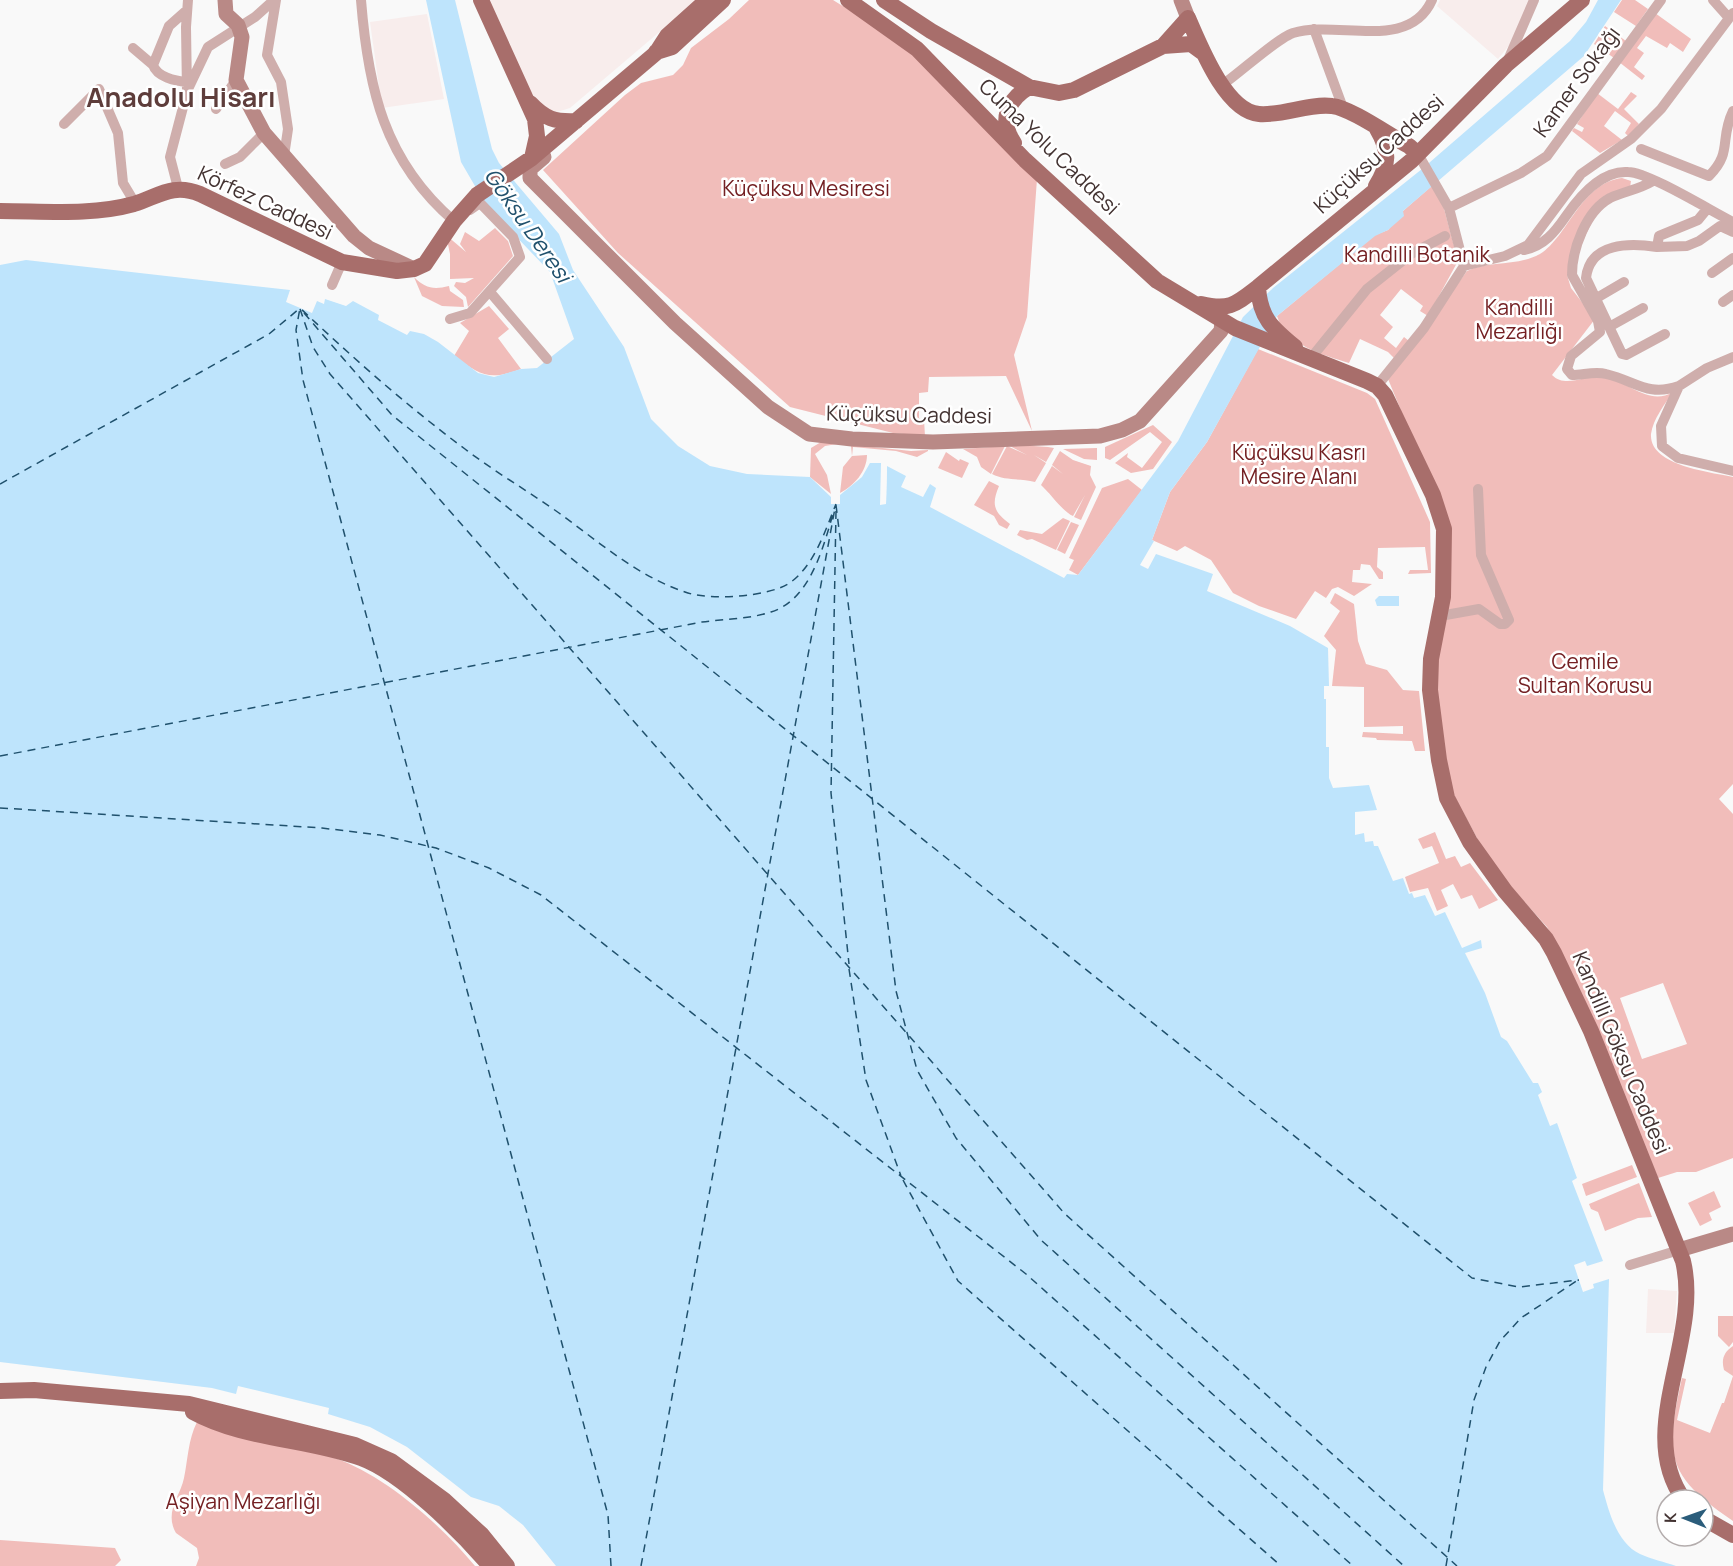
<svg xmlns="http://www.w3.org/2000/svg" width="1733" height="1566" font-family="Manrope,sans-serif">
	<style>
		.built { fill: #f8edec }
		.green { fill: #f1bdba; fill-rule: evenodd }
		.water { fill: #bee4fc }
		.pier { fill: #f9f9f9 }
		.lines { fill: none; stroke-linecap: round; stroke-linejoin: round }
		.ferry { stroke: #20516d; stroke-width: 1.5; stroke-dasharray: 8 6; stroke-linecap: butt }
		.street { stroke: #cfaeac; stroke-width: 10 }
		.secondary { stroke: #b98986; stroke-width: 15 }
		.primary { stroke: #a86e6b; stroke-width: 16 }
		.labels { text-anchor: middle; stroke-width: 5; stroke-linejoin: round; paint-order: stroke }
		.street-label { font-size: 21px; fill: #433332; stroke: #fff }
		.park-label { font-size: 21px; fill: #742023; stroke: #fff }
		.water-label { font-size: 22px; font-style: italic; fill: #20516d; stroke: #fff }
		.district-label { font-size: 27px; font-weight: bold; fill: #5e3d3b; stroke: #fff }
	</style>
	<rect width="100%" height="100%" fill="#f9f9f9"/>
	<path class="built" d="M486,0H697L570,108L557,112L545,109L530,91Z
		M1440,0H1530L1516,37L1498,59L1437,6Z
		M427,14L444,99L382,108L370,22Z
		M1648,1289L1677,1291L1674,1333H1646Z"/>
	<path class="green" d="M749,0H833L910,48L1037,179L1027,317L1014,355L1032,431L1006,376L929,377L928,392L919,393V418L924,420L925,436L893,433L790,407L618,253L543,170L625,95L641,83L673,75L683,65L691,48L729,19Z
		M1622,0H1635L1648,9L1636,26L1614,12Z
		M1655,13L1691,39L1683,52L1670,43L1667,48L1646,36L1637,48L1644,53L1634,67L1645,76L1642,80L1619,62Z
		M1605,26L1626,41L1614,58L1594,44Z
		M1631,92L1637,96L1624,109L1639,124L1629,137L1625,133L1631,123L1615,111L1604,126L1622,140L1600,153L1572,131L1574,128L1582,132L1584,128L1577,124L1597,93L1618,109Z
		M1622,178L1631,181L1630,188L1604,196L1567,275L1571,288L1595,319L1552,375C1567,390 1589,372 1607,377C1629,383 1650,406 1673,392C1665,404 1653,419 1651,434C1649,466 1711,472 1733,477V784L1719,799L1733,814V1158L1696,1172H1677L1658,1178L1559,948L1547,927L1492,866L1450,788L1438,718L1437,663L1450,571L1400,408L1388,379L1467,271C1490,260 1521,267 1543,252C1569,233 1582,183 1622,178ZM1663,983L1687,1044L1642,1059L1620,998Z
		M1434,184L1442,201L1458,261L1428,316L1420,311L1423,306L1401,289L1380,315L1393,327L1384,338L1396,348L1404,337L1409,341L1395,359L1388,352L1360,339L1349,363C1323,355 1286,345 1277,316L1375,235L1388,230L1403,211Z
		M495,228L508,241L513,256L468,307L466,297L454,286L456,282L465,283L474,278L450,279V254L446,235L466,252L460,244L465,232L479,241Z
		M414,277C425,288 433,290 449,286L450,291L463,300L464,307L442,306L422,296Z
		M489,306L509,329L498,338L521,369C489,381 480,375 454,356L469,331L460,323Z
		M1258,349L1367,393L1375,399L1430,522L1431,573L1408,574L1410,570H1428L1425,547L1378,548L1377,567L1383,572V579H1379L1370,565L1361,564L1360,570H1353L1352,582L1372,584L1354,596L1338,587L1332,589L1326,598L1315,591L1296,619L1259,606L1233,593L1211,560L1185,546L1177,551L1152,540L1170,492L1207,442Z
		M1153,425L1172,442L1153,469L1131,473L1115,463L1128,453L1127,457L1142,468L1162,442L1150,432L1110,460L1105,458V447Z
		M821,442L837,444L825,446L815,454L827,475L831,494L810,477L811,448Z
		M1006,444L1048,447L1054,448L1046,462L1034,455L1046,463L1035,482C1020,478 1005,481 992,474L1007,446L1027,455Z
		M854,445L911,451L928,450V451L917,457L896,451L853,447L852,456L867,455C867,471 854,486 840,493L843,467L852,456L851,446Z
		M1005,446L991,474L981,467L977,457L963,449Z
		M1097,448V460L1084,459L1063,449Z
		M1060,451L1073,460L1091,466L1090,475L1096,487L1081,520L1074,517L1085,495L1073,516C1063,512 1051,494 1041,485L1052,466L1063,474L1052,465Z
		M946,452L959,461L960,459L969,463L962,478L938,468Z
		M1128,479L1142,490L1078,575L1069,570L1074,560L1069,558L1102,488Z
		M989,481L999,486C991,505 994,512 1010,524L1007,529L999,525L994,516L974,505Z
		M1063,518L1070,521L1056,550L1032,539L1027,540L1017,535L1020,530L1042,534Z
		M1071,522L1079,525L1065,554L1057,550Z
		M1335,593L1354,604L1358,641L1366,664L1387,670L1403,690L1419,691L1425,751H1415L1412,741L1377,740L1376,738L1362,737L1363,732L1403,734V726L1364,727V687L1332,686L1336,650L1324,636L1340,611L1330,603Z
		M1435,832L1446,859L1455,856L1461,867L1470,863L1498,900L1479,909L1472,895L1461,899L1453,884L1441,890L1448,906L1437,911L1428,888L1410,892L1405,877L1439,863L1432,846L1423,849L1418,839Z
		M1632,1165L1637,1177L1586,1196L1582,1184Z
		M1639,1183L1652,1217L1638,1218L1605,1231L1598,1212L1591,1209L1589,1204Z
		M1714,1191L1721,1207L1709,1213L1712,1220L1700,1226L1688,1203Z
		M1718,1316H1733V1342L1729,1347L1718,1336Z
		M1733,1346V1521C1665,1475 1665,1455 1682,1378L1686,1379L1677,1420L1710,1433L1722,1403H1724L1733,1376L1724,1370C1721,1359 1724,1352 1733,1346Z
		M197,1422C242,1434 290,1442 335,1458C386,1476 441,1525 475,1566H196L199,1558L197,1548L176,1533C164,1512 180,1497 184,1478C188,1459 188,1440 197,1422Z
		M0,1540L115,1548L121,1560L115,1566H0Z"/>
	<path class="water" d="M426,0H455L492,149L499,163L559,234L573,270L624,347L651,419L678,446L710,466L747,474L810,477L831,497V504H840V495L862,477L870,463H881V504H886L887,466L906,476L901,487L923,497L930,484L936,488L930,507L1064,578L1067,574L1078,575L1178,441L1243,317L1273,288L1422,169L1570,41L1586,22L1598,0H1621L1584,56L1403,211L1404,216L1388,230L1375,236L1277,316L1207,442L1170,492L1152,540L1154,541L1140,565L1148,569L1156,554L1213,574L1207,591L1290,626L1328,648L1329,686H1324V699H1326V747H1329V778L1333,788L1369,785L1377,810L1355,812V835L1364,833L1365,842L1373,841L1374,846H1378L1393,881L1403,878L1409,894L1412,893L1414,898L1425,895L1435,916L1445,912L1462,948L1481,940L1482,948L1465,953L1485,993L1501,1037L1507,1041L1533,1083H1538L1542,1092L1538,1095L1550,1126L1557,1123L1577,1178L1572,1181L1603,1261L1587,1266L1585,1261L1574,1265L1583,1292L1594,1288L1593,1284L1609,1279L1603,1490C1609,1512 1617,1543 1640,1554C1651,1559 1665,1562 1676,1566H556L523,1525L499,1506L471,1497L407,1447L370,1427L328,1414L329,1408L238,1386L236,1394L212,1388L0,1362V265L26,260L290,290L286,302L312,313L317,301L324,304L325,299L346,306L353,301L379,315L378,320L407,335L410,331L424,334L438,342L478,373L494,377L521,369L537,368L574,339L550,272L486,205L461,162Z
		M1379,596H1399V606H1377L1375,600Z"/>
	<path class="pier" d="M881,463L887,466L886,504L880,505Z"/>
	<g class="lines">
		<path class="ferry" d="M300,309L313,347L330,374L1064,1213L1457,1566
			M304,313L392,415L1472,1278L1519,1287L1579,1280
			M0,484L269,334L299,309
			M836,505L896,991L917,1070L956,1138L1041,1240L1404,1566
			M836,511L831,793L849,964
			M0,756L702,622C724,619 750,619 771,612C810,600 823,548 833,514
			M0,808L322,828L380,835L436,848L489,868L541,895L1026,1274L1353,1566
			M849,969L866,1080L901,1176
			M903,1180L958,1281L1281,1566
			M611,1566L608,1515L303,380L296,330L300,308C352,357 407,406 465,449C495,472 528,491 559,513C599,542 637,576 685,592C708,601 771,597 791,582C815,564 825,531 836,504
			M641,1566L835,508
			M1446,1566L1474,1400L1486,1367L1500,1341L1521,1318L1578,1280"/>
		<path class="street" d="M276,0L267,55L281,82L288,129L284,156
			M361,0C368,88 384,161 454,221
			M1713,0L1729,18
			M1314,29L1343,108
			M133,48L153,65
			M1508,60L1534,0
			M187,82C175,81 157,77 153,65L169,26L187,10
			M1222,85C1240,73 1276,39 1293,33C1338,20 1409,52 1432,0
			M188,89L208,47L255,17L274,0
			M216,109L236,80
			M64,124L99,89L118,133L123,183L135,203
			M1641,149L1709,176C1733,152 1719,140 1733,111
			M1418,154L1449,208L1464,266
			M225,164L240,157L264,133
			M1653,181C1638,190 1625,191 1610,198C1586,211 1572,249 1572,275L1598,321L1600,332L1571,356L1567,369L1572,375C1583,375 1595,371 1606,374C1636,381 1647,397 1679,386L1661,426L1662,446L1678,458L1733,471
			M178,188L170,157L187,92L186,27L188,0
			M1449,208L1521,173L1547,156L1661,0
			M1707,209L1698,220L1659,236L1657,247L1687,246L1699,241L1720,226L1733,232
			M1657,247C1630,243 1590,242 1586,278L1622,354L1626,355L1665,334
			M1524,250C1544,246 1555,232 1566,216C1579,197 1602,170 1628,172C1648,172 1711,211 1733,222
			M1712,273L1733,258
			M332,285L342,262
			M490,292L547,359
			M1595,299L1624,282
			M1723,302L1733,295
			M450,319L470,313L520,257L513,237L480,203L470,210
			M1609,327L1643,308
			M1311,358L1367,289L1411,254L1445,236
			M1377,386L1424,328L1464,266L1505,256L1528,245L1581,174L1631,139L1661,109L1733,13
			M1679,386L1707,368L1733,357
			M1440,616L1479,609L1500,624H1505L1509,620L1481,555L1478,489
			M1630,1265L1679,1250"/>
		<path class="secondary" d="M225,0L226,14L238,25L242,37L236,80L264,133L354,236L369,248L414,269
			M1181,0L1188,18
			M544,157L530,169V178L675,323L768,407L809,434L852,439L933,442L1100,436L1122,430L1140,421L1221,331L1222,321
			M1679,1250L1733,1234"/>
		<path class="primary" d="M481,0L535,119L537,136L532,158
			M848,0L917,49L1025,160L1157,281L1235,328L1367,381L1377,386L1385,395L1433,495L1444,529L1443,597L1431,659L1430,690L1439,760L1447,798L1470,842L1505,891L1546,939L1554,953L1591,1031L1683,1261C1702,1340 1634,1431 1684,1500
			M884,0L931,31L1029,87L1059,93L1074,90L1163,46L1191,44L1202,52
			M1163,46L1188,18C1200,45 1225,111 1259,114C1283,116 1309,103 1332,106C1351,108 1390,136 1409,146L1418,154
			M656,52L672,47L723,0
			M530,103C545,119 555,122 576,121
			M1014,143C999,121 1007,100 1029,87
			M1376,186C1389,165 1390,151 1377,129
			M0,211C44,211 91,216 134,204C159,196 173,183 200,194L342,262L397,271L414,269L425,264L454,221L477,195L532,158L656,53L667,36L707,0
			M1258,287C1260,318 1272,328 1295,347
			M1201,304C1230,311 1236,304 1258,287L1411,161L1506,65L1582,0
			M0,1391L34,1390L189,1404L355,1445L391,1461L444,1500L482,1535L507,1566
			M193,1412C244,1440 306,1438 361,1458C402,1473 461,1532 490,1566
			M1703,1518L1733,1535"/>
	</g>
	<g class="labels">
		<g class="street-label">
			<text transform="translate(1577 82) rotate(-54)" y="7">Kamer Sokağı</text>
			<text transform="translate(1049 147) rotate(44)" y="7">Cuma Yolu Caddesi</text>
			<text transform="translate(1379 154) rotate(-42)" y="7">Küçüksu Caddesi</text>
			<text transform="translate(265 203) rotate(25)" y="7">Körfez Caddesi</text>
			<text transform="translate(909 415) rotate(1)" y="7">Küçüksu Caddesi</text>
			<text transform="translate(1621 1053) rotate(67)" y="7">Kandilli Göksu Caddesi</text>
		</g>
		<g class="park-label">
			<text x="806" y="196">Küçüksu Mesiresi</text>
			<text x="1417" y="262">Kandilli Botanik</text>
			<text x="1519" y="315">Kandilli<tspan x="1519" dy="24">Mezarlığı</tspan></text>
			<text x="1299" y="460">Küçüksu Kasrı<tspan x="1299" dy="24">Mesire Alanı</tspan></text>
			<text x="1585" y="669">Cemile<tspan x="1585" dy="24">Sultan Korusu</tspan></text>
			<text x="243" y="1509">Aşiyan Mezarlığı</text>
		</g>
		<g class="water-label">
			<text transform="translate(528 225) rotate(55)" y="8">Göksu Deresi</text>
		</g>
		<g class="district-label">
			<text x="181" y="107">Anadolu Hisarı</text>
		</g>
	</g>
	<g transform="translate(1685 1518) rotate(271)"><circle r="28" fill="#ffffff" stroke="#b4adad" stroke-width="1.5"/>
	<path d="M0-4.5L10 22L0 15L-10 22Z" fill="#2b5d7b"/>
	<text y="-9" font-size="16" font-weight="bold" text-anchor="middle" fill="#433332">K</text>
	</g>
</svg>
